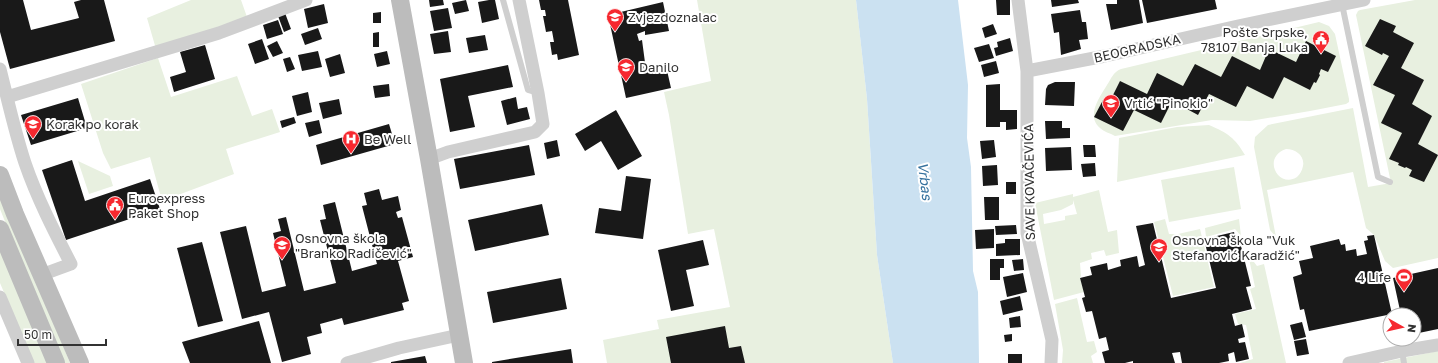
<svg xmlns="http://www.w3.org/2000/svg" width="1438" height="363" font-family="'Golos Text',sans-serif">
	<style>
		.green { fill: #e8f0e0; fill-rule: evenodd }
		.water { fill: #cbe1f1 }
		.building { fill: #191919 }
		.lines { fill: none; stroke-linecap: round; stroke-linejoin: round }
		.lane { stroke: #cfcfcf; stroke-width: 6 }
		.street { stroke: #cfcfcf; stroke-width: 13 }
		.secondary { stroke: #bcbcbc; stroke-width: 18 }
		.labels { text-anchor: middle; stroke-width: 4; stroke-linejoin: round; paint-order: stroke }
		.poi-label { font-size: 13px; fill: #323232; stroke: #fff; text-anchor: start }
		.street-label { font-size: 13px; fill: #323232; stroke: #fff }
		.water-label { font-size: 14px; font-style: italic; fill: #36729e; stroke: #fff }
	</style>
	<rect width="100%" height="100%" fill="#fff"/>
	<path class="green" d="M191,0H241L247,17L156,49L147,18Z
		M697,0H856L867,99L877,255L893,363H607L603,340L659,329L657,320L730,307L714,229L688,234L669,115L664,92L711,81Z
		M1415,0H1438V258L1393,268L1385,261L1374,235L1366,228L1353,172L1267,190L1276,237L1270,230L1254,147L1255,137L1268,125L1353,108L1368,187L1391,183L1356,15L1358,11L1360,10ZM1286,149C1296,149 1305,156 1303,166C1302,171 1300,174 1297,177C1279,189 1261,158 1286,149Z
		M1319,22L1329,26L1335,34L1349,99V102L1346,104L1310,111L1250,121L1212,120L1115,136C1110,133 1104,132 1100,128C1086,116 1099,98 1107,85C1111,79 1113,72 1121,69Z
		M158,58L171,97L237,76L252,116L272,109L280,132L226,149L234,174L162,201L150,157L111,169L103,153L81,84Z
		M1209,125C1228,133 1235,138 1245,155L1117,182L1119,138L1177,127Z
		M78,161L110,176L113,186L89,194Z
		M1234,167L1241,209L1169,222L1161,180Z
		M0,190L70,363H64L36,299L0,209Z
		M1099,190L1108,232L1117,230L1119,253L1106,256L1104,250L1091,253L1092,259L1080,263L1081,276L1080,278L1084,292L1054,300L1035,203L1073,194V197ZM1073,200L1077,214L1065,216V220L1044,224L1043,214L1061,210L1073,204Z
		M1165,219L1169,234H1178L1200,229L1214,287L1173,296L1154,222Z
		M1239,219L1241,236L1235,229L1206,237L1205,228Z
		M0,241L49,363H34L0,283Z
		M1248,254L1257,266L1264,264L1286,363H1240L1253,359L1246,325L1238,324L1235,314L1256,309L1250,289L1255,287Z
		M1077,298L1087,342L1094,341L1097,352L1091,356L1093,363H1062L1063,350L1055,304Z
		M1438,351V363H1384V362Z"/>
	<path class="water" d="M856,0H958L968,85L967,138L971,167L973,271L978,292L979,363H893L877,255L867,99Z"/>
	<path class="building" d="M0,0H23L31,30L79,18L74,2L81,0H104L115,41L10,69L0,32Z
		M429,0H443L444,5L430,7Z
		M466,0L469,11L455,14L452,3Z
		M489,0H495L499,19L482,23L478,2Z
		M539,0H568L579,55L558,60L557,54L552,55L550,42H554L552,31L546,32L543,16H546L545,10H541Z
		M996,0H1010V15H997Z
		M1051,0H1078L1079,3L1052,7Z
		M1117,0H1139L1143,23L1111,30L1106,4H1117Z
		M1142,0H1215L1217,9L1147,23Z
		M663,2L669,31L645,35V31L637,34L639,41L642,40L646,70L666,66L671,88L626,98L608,15Z
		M324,4L328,23L308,28L304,9Z
		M448,8L452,28L434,31L430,11Z
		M1080,10L1082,22H1086L1088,39L1079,40L1081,49L1061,55L1059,32L1054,33L1051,14Z
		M381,12V23H373V13Z
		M285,13L291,29L284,32L278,16Z
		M1380,19L1396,26L1393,32L1414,43L1401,68L1424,80L1412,104L1432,116L1418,144L1438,155L1424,182L1409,176L1412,170L1406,167L1405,168L1398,165L1399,163L1389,159L1402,133L1381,123L1395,95L1373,85L1389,56L1383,53L1382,55L1365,46Z
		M278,20L283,34L267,39L263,25Z
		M993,24L997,34L985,38L982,28Z
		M318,28L322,39L305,45L301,34Z
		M448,31L451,52L434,54L430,34Z
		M379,32V47H373V33Z
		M485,35L488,50L469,53L466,38Z
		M1010,38L1013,51L996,56L994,48L998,47L997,42Z
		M262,39L269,59L255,64L248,44Z
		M277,41L283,53L273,57L267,46Z
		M1306,41L1336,56L1328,72L1321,69L1319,74L1320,75L1316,83L1314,82L1310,90L1284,77L1273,99L1247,86L1236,107L1209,94L1198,115L1172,101L1161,123L1134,110L1123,131L1094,117L1103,100L1109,103L1120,81L1147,94L1157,73L1183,86L1195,64L1221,77L1232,56L1260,70L1269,49L1296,62Z
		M989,44L994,58L979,62L974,48Z
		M205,45L215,79L174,92L170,77L186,72L180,52Z
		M318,51L322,67L302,71L298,55Z
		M387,51L390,64L377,67L374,54Z
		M340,54L345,73L330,77L325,59Z
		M290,57L295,69L287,72L283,59Z
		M996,61L999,73L984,77L981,65Z
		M508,65L513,87L468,96L475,127L450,132L440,79Z
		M1055,82H1075L1074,106L1045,105L1046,89L1048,85Z
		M389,84L390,96L375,98L373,86Z
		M1000,84V110H1017V129L1006,130V122H1000V127H986V85Z
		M308,92L312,112L297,116L292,96Z
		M516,97L518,109L527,107L530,119L507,125L501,101Z
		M78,98L87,128L31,145L21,115Z
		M339,99L342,114L323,119L319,103Z
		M616,110L642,156L618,170L601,141L585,151L575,134Z
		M294,117L296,123L282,128L280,121Z
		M319,120L322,133L309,137L305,123Z
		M1045,121H1062V128H1070V138L1046,139Z
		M389,124L395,144L321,165L316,145Z
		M557,140L560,156L547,159L544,143Z
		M994,140L996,157L982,159L980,141Z
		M529,145L535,175L460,189L454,159Z
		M1083,145H1095L1096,157H1084Z
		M1071,147L1072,170L1046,171L1045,148Z
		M72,160L85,201L150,179L160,209L66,240L42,170Z
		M1095,163L1096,176L1083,177L1081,164Z
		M997,165L998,185L983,186L982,166Z
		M626,176L651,179L643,239L595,233L599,208L621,211Z
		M1006,182H1016V194H1006Z
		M379,189L382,200L398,196L401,210L396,212L398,218L402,217L413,257L398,261L409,301L402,303L404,310L344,325L342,318L320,324L322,333L307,337L311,354L282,362L269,312L242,319L220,232L246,226L262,292L286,286L273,233L281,231L278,219L286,217L304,291L336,283L320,220L326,219L323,205L335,202L352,271L377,264L362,206L367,205L364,193Z
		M984,197H999V220H985Z
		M542,204L549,235L475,251L468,220Z
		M1153,223L1171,298L1216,288L1204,239L1234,232L1236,239L1239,238L1251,286L1246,287L1252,309L1232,314L1235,326L1242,324L1245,337L1238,339L1239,343L1245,342L1249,359L1236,362L1234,352L1228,354L1229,361L1219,363H1182L1180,352L1172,353L1175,363H1133V361L1125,363H1105L1102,352L1109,350L1106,337L1099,339L1092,311L1086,312L1082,298L1085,297L1080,278L1092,275L1090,267L1107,263L1108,270L1121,266L1120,260L1137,256L1139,267L1145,265L1136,226Z
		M1016,225L1017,234L996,235L995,226Z
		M994,229V248L976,249L975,230Z
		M1374,235L1392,314L1309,331L1304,309L1300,310L1293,277L1302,274L1299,261L1313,258L1310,246L1339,239L1341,245L1345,244L1346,251L1356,249L1357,256L1367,254L1364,241L1368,240L1367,236Z
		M1005,239H1020V255L996,256V244L1005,243Z
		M703,240L709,265L686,270L694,306L671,311L658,250Z
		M202,242L223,321L198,327L177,248Z
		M990,259H1004V268H1000V280H990Z
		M1023,259L1024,270L1014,271L1012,260Z
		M1438,268V329L1414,334V315H1401L1393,278Z
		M1023,273L1027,292L1007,297L1003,277Z
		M561,278L567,309L493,323L487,292Z
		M1020,296L1023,310L1003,315L1000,301Z
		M1020,316L1021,327L1010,328L1009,318Z
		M259,321L271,363H190L182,342Z
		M1302,322L1306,337L1294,340L1290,325Z
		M725,326L729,348L741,346L745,363H671L666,337Z
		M1012,334V341L1005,342L1004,335Z
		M1306,339L1309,354L1297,356L1294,341Z
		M571,349L573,363H492V362Z
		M1008,354H1022V363H1008Z
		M425,356L427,363H391V362Z"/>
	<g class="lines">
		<path class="lane" d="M503,0L528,90L538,93
			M1342,4L1378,177L1390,182
			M1402,351L1404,363"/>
		<path class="street" d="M1018,0L1027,71V233L1052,340L1051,363
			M0,69C8,101 15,133 25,163C37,198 54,231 71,264L41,275
			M1027,71L1105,56L1238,26L1364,0
			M7,97L219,33L306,0
			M429,159L448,152L535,132L543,124L538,93L519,0
			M0,297L28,363
			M347,363L399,348L459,335
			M1349,363L1402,351L1438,345"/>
		<path class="secondary" d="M400,0L429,159L464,363
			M0,175L15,214L80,363
			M0,229L56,363"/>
	</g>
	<defs>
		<g id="school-pin" transform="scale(0.9)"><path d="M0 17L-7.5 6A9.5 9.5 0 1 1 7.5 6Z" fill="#f6282f" stroke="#fff"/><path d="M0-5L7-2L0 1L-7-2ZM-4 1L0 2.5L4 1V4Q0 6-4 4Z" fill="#fff"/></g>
		<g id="civic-pin" transform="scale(0.9)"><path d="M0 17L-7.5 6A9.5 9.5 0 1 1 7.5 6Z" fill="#f6282f" stroke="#fff"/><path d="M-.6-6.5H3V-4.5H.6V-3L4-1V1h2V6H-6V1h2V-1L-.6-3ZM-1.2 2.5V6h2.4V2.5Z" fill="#fff"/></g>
		<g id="hospital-pin" transform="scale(0.9)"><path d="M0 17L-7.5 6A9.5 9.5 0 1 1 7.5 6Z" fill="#f6282f" stroke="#fff"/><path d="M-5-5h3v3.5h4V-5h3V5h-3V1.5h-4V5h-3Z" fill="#fff"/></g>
		<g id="stadium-pin" transform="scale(0.9)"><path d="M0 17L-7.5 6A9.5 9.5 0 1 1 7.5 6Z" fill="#f6282f" stroke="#fff"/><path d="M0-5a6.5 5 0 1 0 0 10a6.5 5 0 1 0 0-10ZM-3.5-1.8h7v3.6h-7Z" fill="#fff"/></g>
	</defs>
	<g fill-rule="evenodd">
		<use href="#school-pin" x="615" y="17"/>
		<use href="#civic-pin" x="1321" y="39"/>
		<use href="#school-pin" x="626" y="67"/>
		<use href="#school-pin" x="1111" y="103"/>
		<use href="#school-pin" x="33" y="124"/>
		<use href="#hospital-pin" x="351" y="139"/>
		<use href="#civic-pin" x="115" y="205"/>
		<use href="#school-pin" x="282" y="245"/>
		<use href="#school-pin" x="1159" y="247"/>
		<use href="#stadium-pin" x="1404" y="277"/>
	</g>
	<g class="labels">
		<g class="poi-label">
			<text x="628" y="22">Zvjezdoznalac</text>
			<text x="1308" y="37" text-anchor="end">Pošte Srpske,<tspan x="1308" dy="15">78107 Banja Luka</tspan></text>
			<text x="639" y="72">Danilo</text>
			<text x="1124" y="108">Vrtić "Pinokio"</text>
			<text x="46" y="129">Korak po korak</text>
			<text x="364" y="144">Be Well</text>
			<text x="128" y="203">Euroexpress<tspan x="128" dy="15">Paket Shop</tspan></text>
			<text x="295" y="243">Osnovna škola<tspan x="295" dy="15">"Branko Radičević"</tspan></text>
			<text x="1172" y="245">Osnovna škola "Vuk<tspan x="1172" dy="15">Stefanović Karadžić"</tspan></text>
			<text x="1391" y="282" text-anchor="end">4 Life</text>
		</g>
		<g class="street-label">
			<text transform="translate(1137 48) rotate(-13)" y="5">BEOGRADSKA</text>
			<text transform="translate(1029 182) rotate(-91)" y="5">SAVE KOVAČEVIĆA</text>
		</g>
		<g class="water-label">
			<text transform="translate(925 181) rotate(83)" y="5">Vrbas</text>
		</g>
	</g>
	<g transform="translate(1402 327) rotate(98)"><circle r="19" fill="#ffffff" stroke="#adadad"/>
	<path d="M0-3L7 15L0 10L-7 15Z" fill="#f6282f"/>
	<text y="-6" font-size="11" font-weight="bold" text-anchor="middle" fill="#323232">N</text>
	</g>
	<path d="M18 339v6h88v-6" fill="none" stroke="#323232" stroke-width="2"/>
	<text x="24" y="339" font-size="12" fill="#323232" stroke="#ffffff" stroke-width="3" paint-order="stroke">50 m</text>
</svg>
